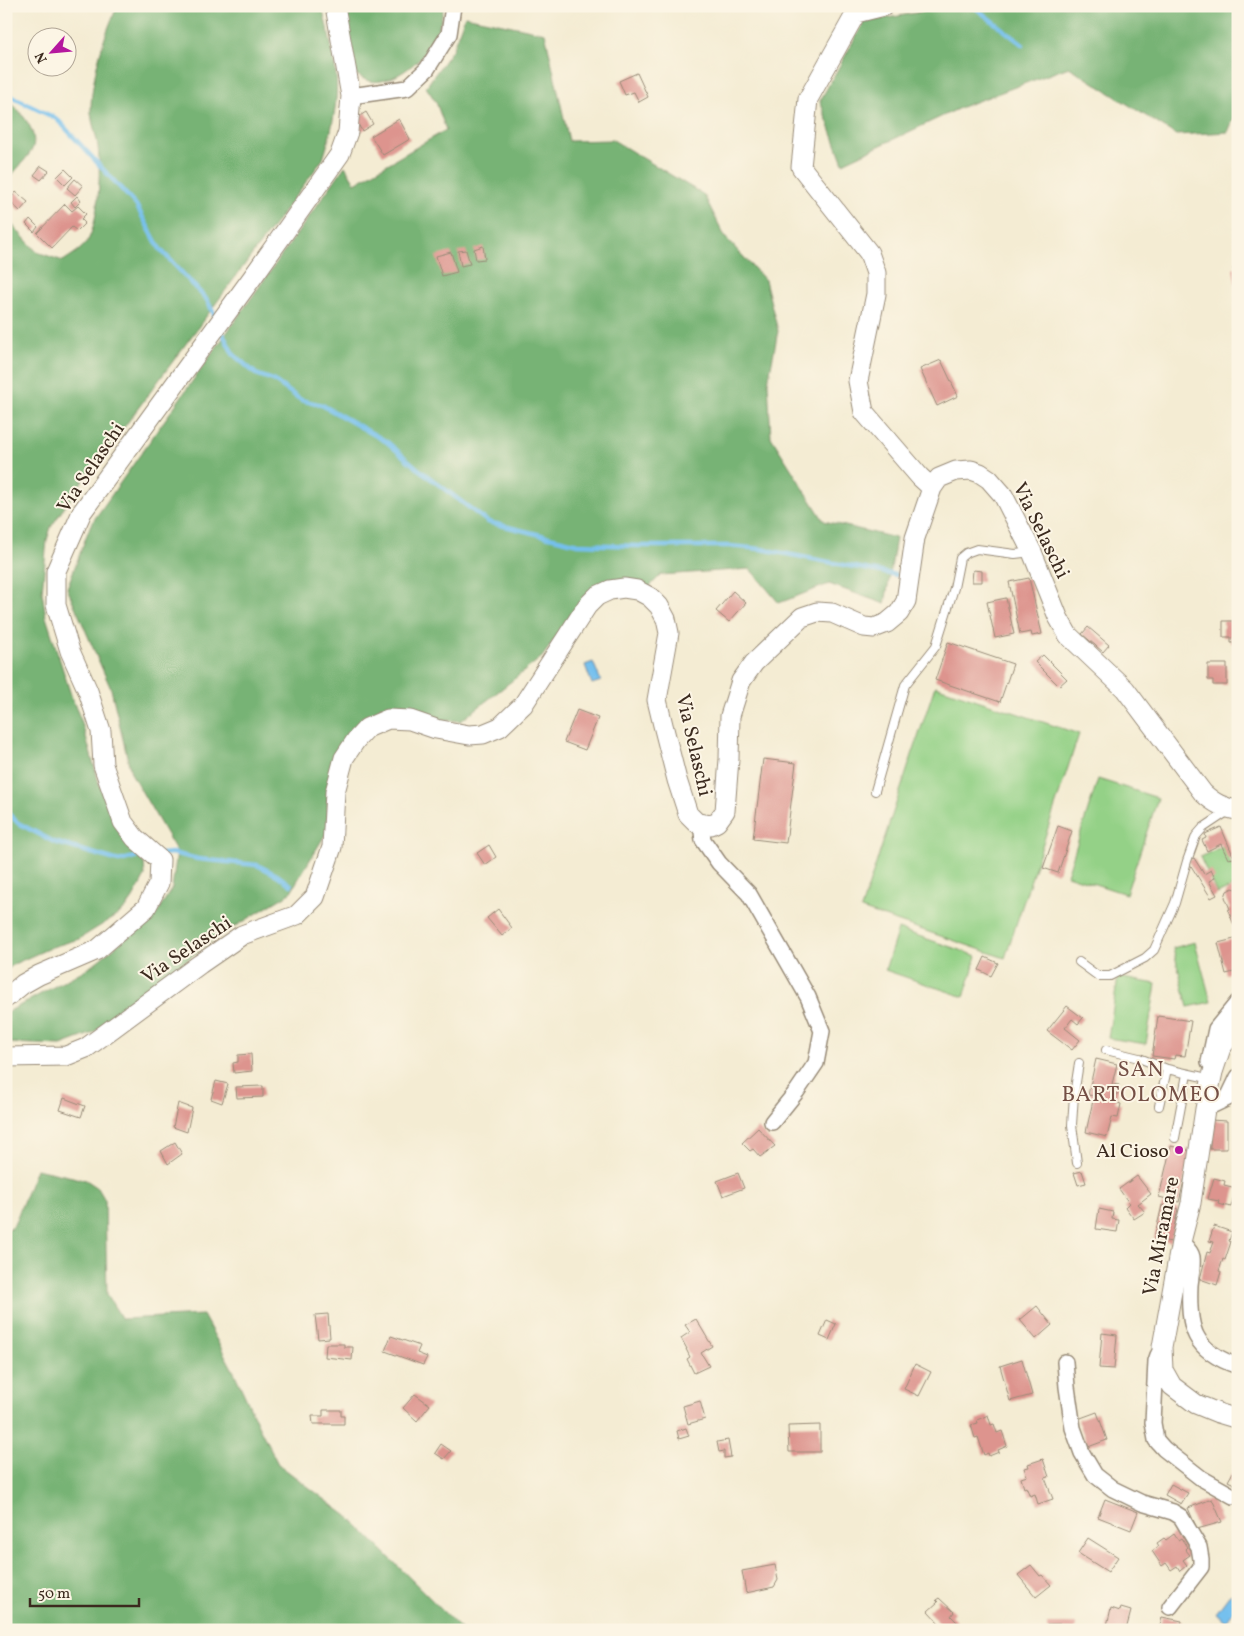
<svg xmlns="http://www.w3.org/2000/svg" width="1244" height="1636" font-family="Vollkorn,serif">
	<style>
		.green { fill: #94d187; stroke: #687e52 }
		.forest { fill: #77b374; stroke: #596e49 }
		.water { fill: #74c0ee; stroke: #587586 }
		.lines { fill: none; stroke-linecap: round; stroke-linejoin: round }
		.stream { stroke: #74c0ee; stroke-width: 4.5 }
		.building { fill: #dd948e }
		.service-casing { stroke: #988b78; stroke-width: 10 }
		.minor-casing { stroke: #988b78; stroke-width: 18 }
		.tertiary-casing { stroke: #988b78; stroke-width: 21 }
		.service { stroke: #fff; stroke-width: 8 }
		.minor { stroke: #fff; stroke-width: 15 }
		.tertiary { stroke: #fff; stroke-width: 19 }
		.poi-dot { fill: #b5179e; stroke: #fcf5e5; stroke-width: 2 }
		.labels { text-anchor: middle; stroke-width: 4; stroke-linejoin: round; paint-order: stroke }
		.street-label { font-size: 20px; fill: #3b2a1e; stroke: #fcf5e5 }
		.poi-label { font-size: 20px; fill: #3b2a1e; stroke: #fcf5e5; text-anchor: end }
		.quarter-label { font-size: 22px; letter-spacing: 1px; fill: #744f45; stroke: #fcf5e5 }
	</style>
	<rect width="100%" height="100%" fill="#fcf5e5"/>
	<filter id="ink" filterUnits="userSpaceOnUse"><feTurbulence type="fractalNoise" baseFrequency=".02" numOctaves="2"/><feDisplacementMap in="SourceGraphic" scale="10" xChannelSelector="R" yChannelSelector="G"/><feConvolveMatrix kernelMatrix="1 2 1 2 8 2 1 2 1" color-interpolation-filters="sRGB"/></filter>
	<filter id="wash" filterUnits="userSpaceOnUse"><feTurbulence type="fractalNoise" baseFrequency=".0096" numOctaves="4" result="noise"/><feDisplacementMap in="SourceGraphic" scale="20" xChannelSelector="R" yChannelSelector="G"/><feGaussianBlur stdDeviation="1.12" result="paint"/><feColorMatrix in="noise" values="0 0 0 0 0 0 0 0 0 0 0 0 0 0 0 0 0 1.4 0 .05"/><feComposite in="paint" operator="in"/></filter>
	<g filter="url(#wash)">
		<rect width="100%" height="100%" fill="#f4ecd3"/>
		<path class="green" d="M935,686L1079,734L1005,958L861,909Z
			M1098,779L1158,798L1126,894L1067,875Z
			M1223,846L1238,879V884L1217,894L1200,857Z
			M898,929L977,956L964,997L885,970Z
			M1195,942L1211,1002L1188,1007L1173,948Z
			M1118,977L1156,984L1146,1044L1108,1038Z"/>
		<path class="forest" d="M118,6H322C327,29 334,52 336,75C339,100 331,135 323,159L96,465L87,474L51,527L47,540L42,592L46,617L72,698L82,723L100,787L119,829L135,853L144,863L145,876L133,898L126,908L116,916L79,939L52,947L14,964L6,971V218L37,252L63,261C72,255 81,250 87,242C99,223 101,170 98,147C97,136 92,125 91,113C90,84 104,32 118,6Z
			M344,6H444C441,19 439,32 432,43C422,61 391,86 369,81C364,80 360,76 355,74Z
			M956,6H1238V108L1228,132L1176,135L1069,67L964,106L843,163L820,101L864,22Z
			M465,16L545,33L569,141L613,140L704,195L725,237L765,280L778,331L768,382L771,437L824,521L896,538L885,604L829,584L779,603L750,569L661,575L648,588L624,585L562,629L542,657L461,721L437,720L391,709L358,726L335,755L327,788L328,830L290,893L210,942L93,1033L61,1045L8,1043L6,1036V1013L90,967L157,913L172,888L177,852L131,773L111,689L67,588L91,524L345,166L355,183L446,130L436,102L426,87L452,50Z
			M6,98C18,109 38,129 33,147C32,153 11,176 6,181Z
			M36,1169L86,1180L98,1188L105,1200L107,1295L122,1319L203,1315L234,1372L259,1427L278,1464L351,1519L462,1630H6V1231L14,1225Z"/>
		<path class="water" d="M593,662L601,681L592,684L585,665Z
			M1231,1593L1238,1598V1605L1226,1621L1216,1613Z"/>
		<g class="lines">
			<path class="stream" d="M973,6L1023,45
				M6,91L14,98L57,119L136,205L160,249L207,300L216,318
				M221,330L233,354L256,374L273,380L301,400L322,405L387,442L417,468L488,522L578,544L638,546H729L761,549L896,575
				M6,811L18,823L54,842L119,861L146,854
				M162,854L172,853L198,859L257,865L277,875L291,885"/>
		</g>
		<g id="blocks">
			<path class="building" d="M637,73L648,97L639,102L634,92L625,95L619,81Z
				M366,112L373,124L362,131L355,119Z
				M399,119L410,139L383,155L371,136Z
				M41,166L49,171L41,180L34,175Z
				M65,169L73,177L65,185L57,177Z
				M75,179L83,186L75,195L67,188Z
				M16,192L28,202L20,211L9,201Z
				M77,196L81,201L75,207L71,202Z
				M65,204L72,211L78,206L86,214L81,219L85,223L77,231L72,227L52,248L37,233Z
				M30,219L38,227L34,232L26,224Z
				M483,246L485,259L476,260L474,249Z
				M466,250L470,264L461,266L458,251Z
				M451,252L457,272L442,276L436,256Z
				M1233,268H1238V292H1237Z
				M941,360L958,396L937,406L920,369Z
				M973,570L982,571V582H972Z
				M1029,578L1042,634L1032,636L1031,632L1020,634L1009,582Z
				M733,591L746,603L729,622L716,611Z
				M1006,598L1014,634L995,638L987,602Z
				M1223,621H1238V643H1231V637H1223Z
				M1088,627L1109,645L1103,652L1082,634Z
				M948,642L1013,664L1000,702L935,680Z
				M1043,655L1067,679L1059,686L1035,662Z
				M1208,664H1227V685H1213V680H1208Z
				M577,710L598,718L585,750L564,742Z
				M763,759L796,763L786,843L753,839Z
				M1058,826L1072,831L1058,873L1043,868Z
				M1221,827L1234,858L1228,859L1221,844L1207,851L1202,840L1206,838L1205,834Z
				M489,845L496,857L485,865L477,853Z
				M1194,858L1204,874L1211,870L1215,878L1209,881L1217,895L1211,898L1188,861Z
				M1233,888L1238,890V935L1228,910L1230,909L1225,897L1227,891Z
				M498,909L512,928L502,936L487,918Z
				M1238,938V971L1226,974L1218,943Z
				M985,957L998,963L991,976L979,970Z
				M1067,1006L1083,1018L1078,1024L1072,1019L1065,1028L1080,1040L1072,1050L1047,1031Z
				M1158,1016L1191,1021L1185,1056L1175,1055L1174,1059L1152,1056Z
				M251,1054L252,1071L234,1073L233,1063L238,1062V1055Z
				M1096,1059L1117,1064L1112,1084L1119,1085L1115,1102L1121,1104L1118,1118L1112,1117L1107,1137L1086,1132L1094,1096L1088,1095Z
				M216,1081L228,1084L222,1103L211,1099Z
				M263,1086V1097L237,1098L236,1087Z
				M64,1098L85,1106L81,1117L60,1110Z
				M178,1103L192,1108L187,1132L173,1127Z
				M1210,1120L1227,1121V1149H1210Z
				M758,1128L775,1146L760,1157L753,1149L750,1151L742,1143Z
				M175,1142L182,1154L168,1164L161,1151Z
				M1171,1146L1191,1151L1179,1202L1159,1197Z
				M1082,1171L1086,1183L1078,1185L1074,1173Z
				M738,1173L744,1188L723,1196L717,1181Z
				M1137,1176L1151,1194L1138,1204L1145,1212L1134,1219L1125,1207L1129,1203L1119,1189Z
				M1214,1178L1225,1181L1224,1185L1236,1188L1231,1207L1218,1204L1219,1201L1208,1199Z
				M1162,1205L1178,1209L1171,1242L1154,1239Z
				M1099,1209L1113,1212L1112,1219L1119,1220L1117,1232L1096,1229Z
				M1214,1226L1232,1232L1229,1241L1231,1242L1225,1260L1223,1259L1219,1271L1221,1272L1217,1285L1200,1279L1207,1252L1210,1253L1214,1242L1209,1241Z
				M1037,1306L1052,1325L1036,1339L1020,1320Z
				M328,1314L330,1338L318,1339L315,1315Z
				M696,1319L712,1346L701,1353L709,1366L694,1373L687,1359L690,1357L686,1349H687L681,1338L690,1332L685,1325Z
				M827,1320L836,1324L829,1340L820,1336Z
				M1102,1333L1117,1335L1114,1369L1099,1368Z
				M391,1336L420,1346L417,1353L427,1357L423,1365L385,1351Z
				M326,1344H344V1347H353L352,1360L325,1357Z
				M1022,1359L1032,1395L1010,1401L1000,1366Z
				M915,1364L931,1372L919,1396L904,1389Z
				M415,1394L430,1405L417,1421L403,1408Z
				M700,1401L705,1419L688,1424L683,1406Z
				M323,1410H341V1416H344V1424H313L312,1416H323Z
				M1097,1412L1107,1440L1088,1447L1078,1419Z
				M988,1415L991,1425L994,1424L997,1433L1002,1431L1007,1446L998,1450L999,1452L989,1456L988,1453L984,1455L978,1437L975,1438L971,1425L978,1423L977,1420Z
				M820,1425V1452H789L788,1426Z
				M686,1428L689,1436L679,1439L677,1431Z
				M728,1440L731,1457L724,1458V1451L719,1452L717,1442Z
				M441,1444L451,1451L444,1459L435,1453Z
				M1043,1459L1049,1477L1045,1478L1053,1499L1038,1504L1035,1494L1030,1496L1026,1487L1024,1488L1021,1478L1027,1476L1024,1468L1029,1467L1028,1464Z
				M1236,1467L1238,1468V1486L1228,1481Z
				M1171,1484L1188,1493L1181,1504L1165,1495Z
				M1105,1499L1138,1512L1131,1530L1098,1517Z
				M1212,1499L1222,1522L1197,1529L1188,1508Z
				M1174,1534L1178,1540L1181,1538L1187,1547L1185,1549L1190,1555L1183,1560L1187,1565L1180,1571L1177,1566L1171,1570L1166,1563L1162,1566L1152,1551L1159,1546L1157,1543L1164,1538L1166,1540Z
				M1088,1538L1118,1557L1108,1572L1078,1553Z
				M775,1565L778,1580L774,1587L746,1593L742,1571Z
				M1031,1565L1040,1576L1042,1575L1051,1585L1036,1597L1018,1575Z
				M939,1598L954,1612L951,1616L965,1630H932L939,1623L928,1611L938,1602L936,1600Z
				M1111,1608L1120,1611L1121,1608L1131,1611L1126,1630H1106Z
				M1162,1617L1182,1621L1180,1630H1159Z
				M1047,1624H1076V1630H1047Z"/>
		</g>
	</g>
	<g filter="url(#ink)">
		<use href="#blocks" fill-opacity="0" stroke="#988b78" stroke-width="1"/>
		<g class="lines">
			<g class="service-casing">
				<path id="service" d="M875,791L905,685L936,646L954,588L960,558L966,553L977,549L1015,554L1032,552
					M1079,962L1098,976H1110L1145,958L1154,950L1175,903L1187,861L1196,836L1203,828L1230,810
					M1106,1050L1139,1058L1167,1069L1212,1079
					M1159,1106L1167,1069
					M1175,1138L1187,1074
					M1077,1163L1072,1125L1074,1095L1079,1063"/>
			</g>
			<g class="minor-casing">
				<path id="minor" d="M351,96L407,88L427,69L449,34L453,6
					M701,824L703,840L719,863L749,894L808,997L822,1031L816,1063L797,1091L772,1122
					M1209,1062L1216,1029L1238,1002
					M1205,1109L1228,1098L1238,1077
					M1181,1242C1185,1246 1191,1251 1192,1257C1193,1266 1191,1276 1190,1285C1188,1328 1193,1351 1238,1366
					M1158,1355L1156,1361L1153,1423L1156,1440L1164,1449L1201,1478L1233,1496
					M1065,1362L1067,1387L1073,1428L1082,1453L1095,1475L1113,1489L1142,1503L1173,1512L1181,1517L1199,1547L1201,1559V1567L1170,1607"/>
			</g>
			<g class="tertiary-casing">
				<path id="tertiary" d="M884,6L856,13L808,99L801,167L869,253L876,273V294L858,381L864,412L920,477L932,488
					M6,998L23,984L39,975L97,950L146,908L159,883L160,860L135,838L123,822L103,765L101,731L88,691L70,651L56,605V571L82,512L252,278L340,154L348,132L351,96L335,6
					M1238,1026L1221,1048L1213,1072L1205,1109L1191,1203L1181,1242L1162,1347L1163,1370L1172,1386L1196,1404L1218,1413L1238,1419
					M6,1057L66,1056L86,1048L200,964L242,935L297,915L315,897L332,847L335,792L344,758L356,740L367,728L388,719L410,720L436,729L469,735L483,734L500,727L523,705L587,606L597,596L610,590L624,588L637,590L650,597L659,606L666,619L669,633L657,700L663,725L677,780L688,814L697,823L711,825L717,822L725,811L729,759L730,716L741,681L754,663L802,617L817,612L832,613L864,627L874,628L887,623L899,613L906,601L915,538L932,488L939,478L956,471L971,470L980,473L989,479L1003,495L1032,552L1058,617L1068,635L1125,689L1203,793C1214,803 1223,808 1238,810"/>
			</g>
			<use href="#service" class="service"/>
			<use href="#minor" class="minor"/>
			<use href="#tertiary" class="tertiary"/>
		</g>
	</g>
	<circle class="poi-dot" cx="1179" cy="1150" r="5"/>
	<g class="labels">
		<g class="street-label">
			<text transform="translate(90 467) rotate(-56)" y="7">Via Selaschi</text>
			<text transform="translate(1042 530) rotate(64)" y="7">Via Selaschi</text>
			<text transform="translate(695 745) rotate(77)" y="7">Via Selaschi</text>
			<text transform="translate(186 949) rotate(-34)" y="7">Via Selaschi</text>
			<text transform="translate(1160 1236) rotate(-79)" y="7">Via Miramare</text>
		</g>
		<g class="poi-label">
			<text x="1169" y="1157">Al Cioso</text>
		</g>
		<g class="quarter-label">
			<text x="1141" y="1076">SAN<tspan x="1141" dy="25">BARTOLOMEO</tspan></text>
		</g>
	</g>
	<rect width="1244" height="1636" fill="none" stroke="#fcf5e5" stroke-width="25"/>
	<g transform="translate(52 52) rotate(243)"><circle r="24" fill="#fcf5e5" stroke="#afa495"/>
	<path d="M0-4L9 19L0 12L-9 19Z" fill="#b5179e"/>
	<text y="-8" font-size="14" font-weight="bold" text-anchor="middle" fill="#3b2a1e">N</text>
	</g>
	<path d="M30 1598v8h109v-8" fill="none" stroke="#3b2a1e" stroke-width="2.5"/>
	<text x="38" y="1598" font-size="15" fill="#3b2a1e" stroke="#fcf5e5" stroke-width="4" paint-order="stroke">50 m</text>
</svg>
